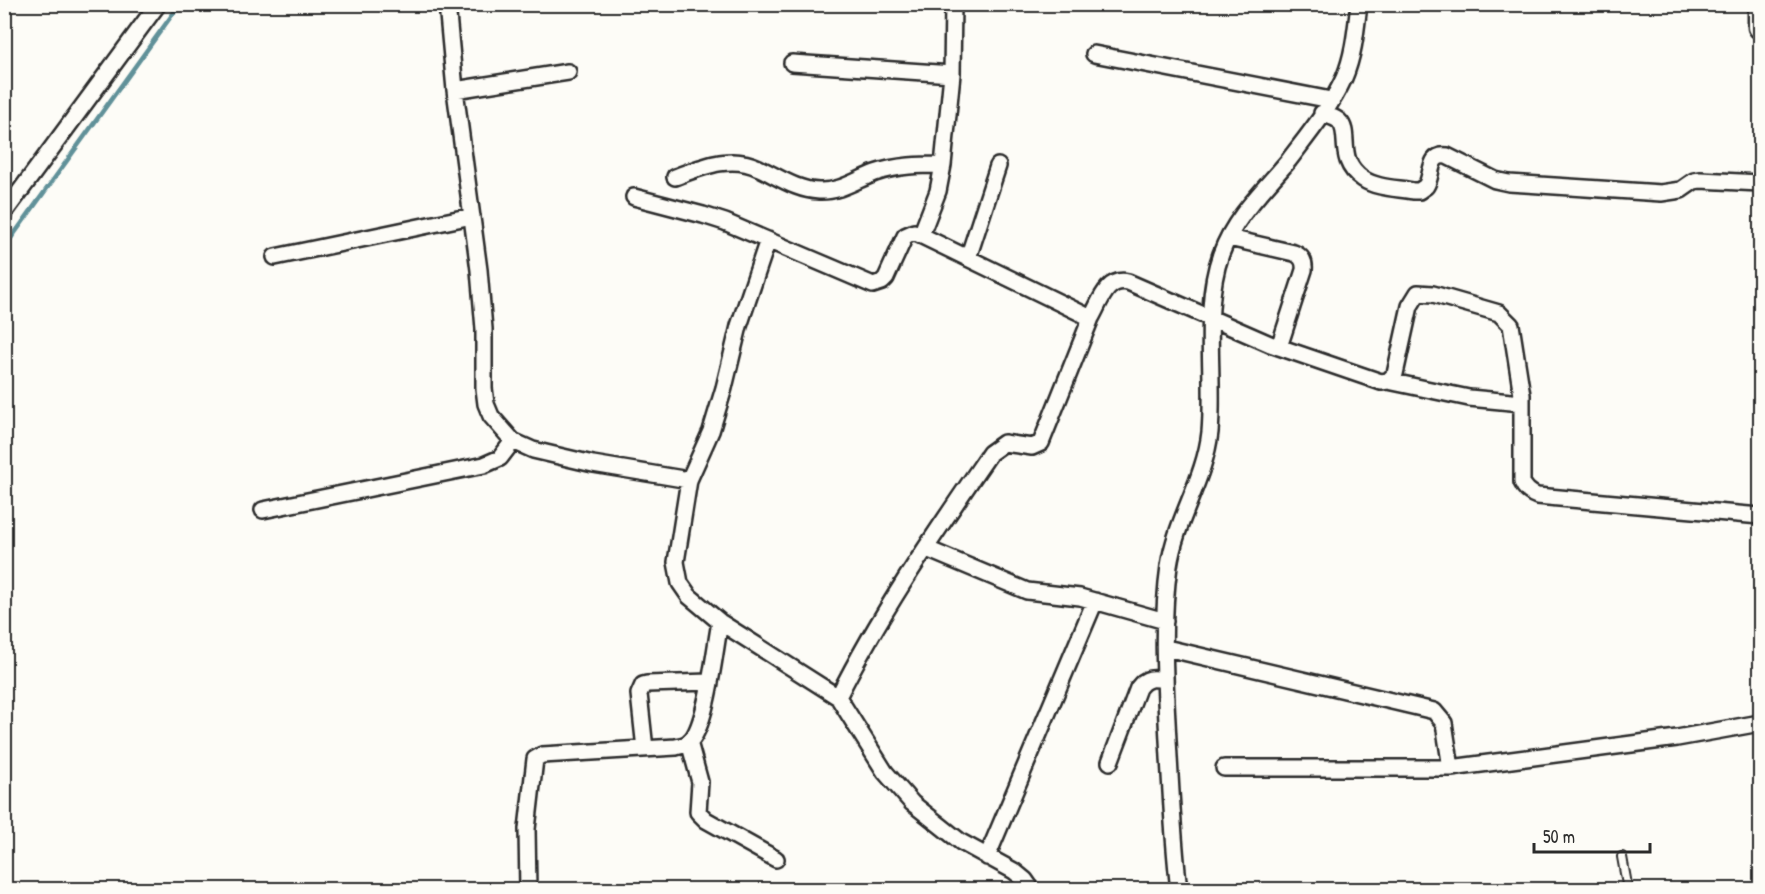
<svg xmlns="http://www.w3.org/2000/svg" width="1765" height="894" font-family="'Patrick Hand',sans-serif">
	<style>
		.lines { fill: none; stroke-linecap: round; stroke-linejoin: round }
		.stream { stroke: #619199; stroke-width: 4.5 }
		.service-casing { stroke: #2b2b2b; stroke-width: 12 }
		.minor-casing { stroke: #2b2b2b; stroke-width: 20 }
		.secondary-casing { stroke: #2b2b2b; stroke-width: 27 }
		.service { stroke: #fdfcf7; stroke-width: 8 }
		.minor { stroke: #fdfcf7; stroke-width: 15 }
		.secondary { stroke: #fdfcf7; stroke-width: 22 }
	</style>
	<rect width="100%" height="100%" fill="#fdfcf7"/>
	<filter id="ink" filterUnits="userSpaceOnUse"><feTurbulence type="fractalNoise" baseFrequency=".0167" numOctaves="2"/><feDisplacementMap in="SourceGraphic" scale="12" xChannelSelector="R" yChannelSelector="G"/><feConvolveMatrix kernelMatrix="1 2 1 2 8 2 1 2 1" color-interpolation-filters="sRGB"/></filter>
	<g filter="url(#ink)">
		<g class="lines">
			<path class="stream" d="M4,248L180,4"/>
			<g class="service-casing">
				<path id="service" d="M1622,857L1628,890"/>
			</g>
			<g class="minor-casing">
				<path id="minor" d="M447,4L455,90L479,270L484,329V388L486,404L491,416L513,441L533,450L593,464L689,480L676,562L680,583L689,596L720,622L838,697L885,772L912,803L961,842L1014,871L1025,880L1032,890
					M1094,54L1331,100
					M792,63L952,74
					M455,90L568,72
					M1322,113C1327,116 1335,117 1339,121C1352,133 1335,160 1363,179C1376,188 1397,188 1413,191H1419L1426,186C1433,175 1428,153 1447,156L1495,180L1509,183L1661,193L1681,190L1694,181L1700,180L1760,183
					M675,177C702,167 731,154 759,168C779,177 796,190 819,191C840,192 856,180 875,173C898,165 920,165 943,165
					M634,197L703,215L725,222L873,285L882,282L886,278L905,236L914,232L1091,318C1100,303 1106,277 1128,282L1270,344L1381,382L1388,381L1395,374L1410,306L1418,293L1433,294L1499,313L1511,325L1522,395V482C1525,489 1529,493 1537,496L1760,516
					M4,213L158,4
					M921,235L938,191L943,165L952,74L953,4
					M1229,238L1294,253C1302,256 1305,262 1304,270L1279,347
					M275,257L472,216
					M968,258L998,166
					M1388,381L1469,398L1522,403
					M689,480L711,431L724,388L739,326L768,240
					M263,510L484,465L500,458L513,441
					M927,549L1027,591L1080,597L1165,621
					M1166,648L1434,711L1444,723L1451,768
					M838,697C881,611 936,532 990,453L1004,443L1032,447L1041,443L1091,318
					M689,742L700,782L698,812L706,820L776,859
					M645,749L639,694L643,685L647,684L709,682
					M1110,762L1138,688C1146,677 1153,678 1165,680
					M1224,768H1451L1677,738L1760,723
					M987,857L1095,601
					M528,890L527,829L535,759L542,755L676,747C680,746 686,745 689,742C707,728 715,647 720,622
					M1179,890C1173,840 1171,790 1168,740C1165,684 1161,622 1169,566C1176,519 1205,479 1210,432C1215,377 1202,306 1221,254C1235,216 1264,190 1289,160C1308,135 1331,107 1344,78C1354,55 1356,29 1359,4"/>
			</g>
			<g class="secondary-casing">
				<path id="secondary" d="M1760,4V27"/>
			</g>
			<use href="#service" class="service"/>
			<use href="#minor" class="minor"/>
			<use href="#secondary" class="secondary"/>
		</g>
	</g>
	<rect width="1765" height="894" fill="none" stroke="#fdfcf7" stroke-width="24"/>
	<rect x="12" y="12" width="1741" height="870" fill="none" stroke="#2b2b2b" stroke-width="2" filter="url(#ink)"/>
	<path d="M1534 843v9h116v-9" fill="none" stroke="#2b2b2b" stroke-width="3"/>
	<text x="1543" y="843" font-size="18" fill="#2b2b2b" stroke="#fdfcf7" stroke-width="4.5" paint-order="stroke">50 m</text>
</svg>
